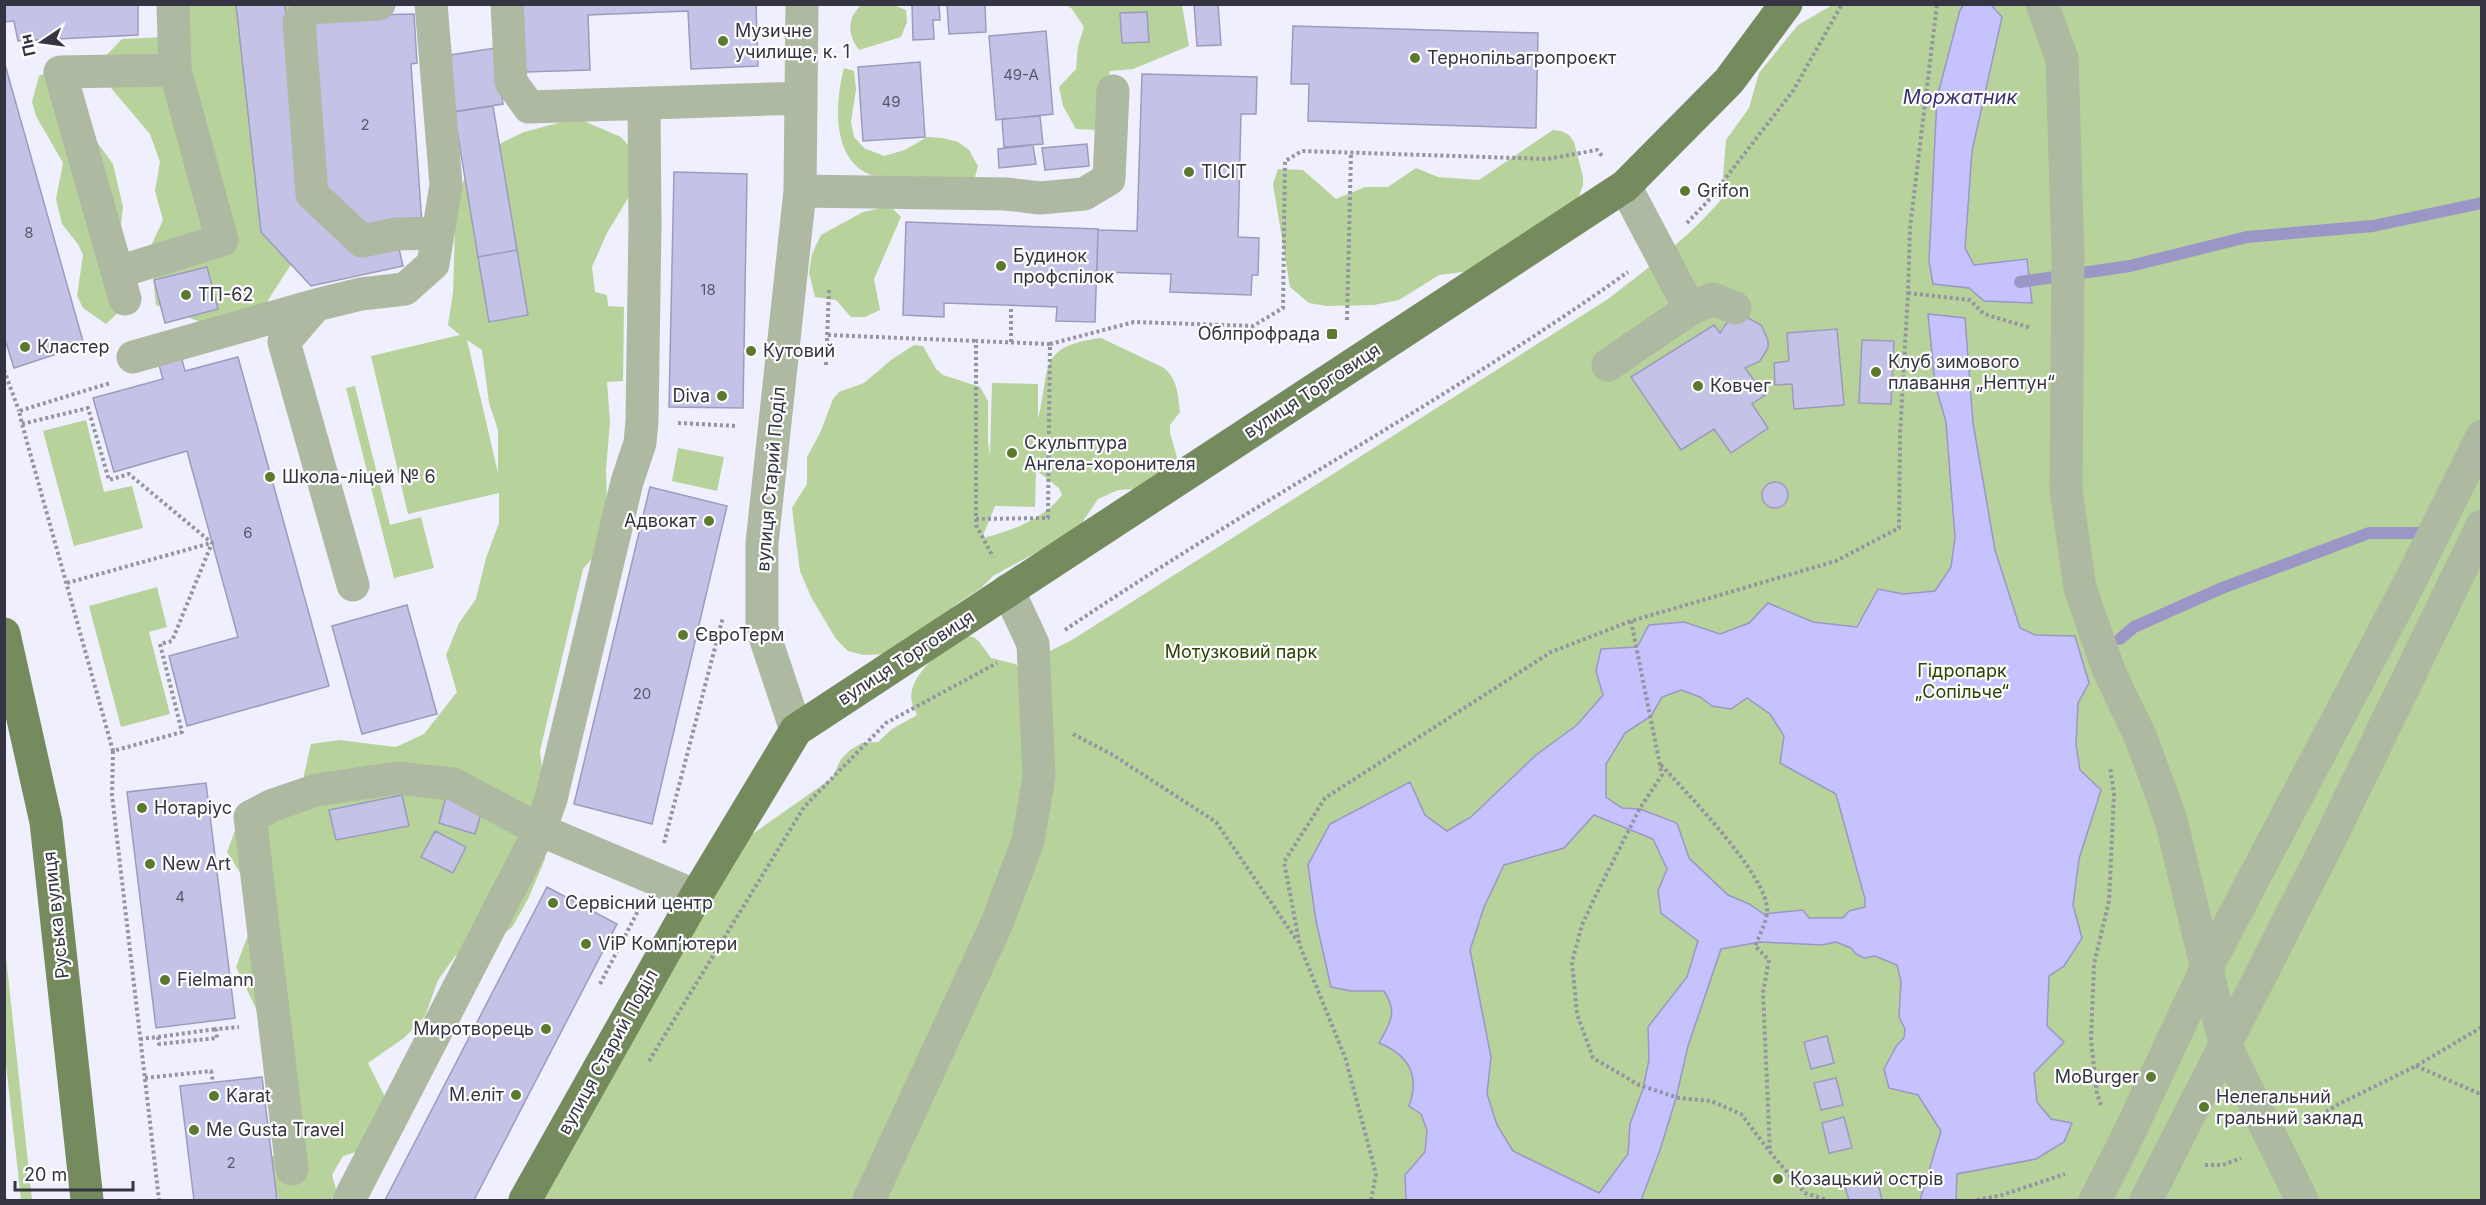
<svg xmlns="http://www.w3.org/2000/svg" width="2486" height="1205" font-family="Inter,sans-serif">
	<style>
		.green { fill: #b7d29a; fill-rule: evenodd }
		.water { fill: #c5c2fe; stroke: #9a97c6; stroke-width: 1.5; fill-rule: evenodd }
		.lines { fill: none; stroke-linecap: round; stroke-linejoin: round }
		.stream { stroke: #9a97c6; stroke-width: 12 }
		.building { fill: #c4c2e6; stroke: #9d9bbd; stroke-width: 1.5 }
		.path { stroke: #9494a2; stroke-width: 4; stroke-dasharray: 3 3; stroke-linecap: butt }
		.minor { stroke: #adb9a0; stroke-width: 33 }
		.major { stroke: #758b5d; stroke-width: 33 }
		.poi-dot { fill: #5b7a30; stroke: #fdfdfd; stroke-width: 2 }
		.labels { text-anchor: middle; stroke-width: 4.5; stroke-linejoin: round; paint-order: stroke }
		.number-label { font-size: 15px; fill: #58586b }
		.poi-label { font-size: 18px; fill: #343442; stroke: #fdfdfd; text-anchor: start }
		.street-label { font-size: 18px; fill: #343442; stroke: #fdfdfd }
		.park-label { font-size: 18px; fill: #2a4101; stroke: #fdfdfd }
		.water-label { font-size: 20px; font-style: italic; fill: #3c3075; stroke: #fdfdfd }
	</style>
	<rect width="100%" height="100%" fill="#efeffd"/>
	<path class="green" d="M1834,4L2481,5V1200H532L744,840L832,778L841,759L850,750L862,743L878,742L892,729L917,715C911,704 909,696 914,684C920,669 955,630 973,637C980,640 986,652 991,658L1016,664L1018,667L1072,640L1608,299C1652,265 1695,233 1730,189L1723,177L1726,140L1749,108L1759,73L1798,25Z
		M168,5H294L305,243L261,311L203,323L156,305L150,248L163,220L155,191L160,162L150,134L94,68L122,39L165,37Z
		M861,5H893L906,10L907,22L901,37L859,50C847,34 847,19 861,5Z
		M1066,5H1182L1189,46L1133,69L1110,71L1104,94L1098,130L1076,129L1063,106L1059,87L1076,69L1078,46L1084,27L1072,9Z
		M62,65L89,131L113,164L123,207L120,235L121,310L106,324L83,308L77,296L83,255L78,244L62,224L56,199L63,163L36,116L32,102L39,76Z
		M844,68L854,71L856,89L851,122L854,137L864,148L884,156L905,150L927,137L943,138L958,142L969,150L978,166L972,188C956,184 939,179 922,177C907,175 886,180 871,175C831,160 835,102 844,68Z
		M577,118L621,137L640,159L639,180L607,233L592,267L595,292L607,295L608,306L624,307L623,381L607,382L610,422L606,470L608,540L583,569L540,751L546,805L545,859L529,897L513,926L496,942L456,955L438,980L425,1016L404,1038L368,1063L394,1115L379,1145L343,1156L332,1175L336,1189L331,1200H279L268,1179L265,1156L294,1155L262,1021L236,967L251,927L241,874L227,852L243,809L307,797L304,775L311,744L339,740L396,747L424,734L457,692L446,655L459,623L476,599L486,558L499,523V493L408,514L371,356L460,335L448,325L453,293L456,196L477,155L524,132ZM467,340L482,350L489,403L498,430V473Z
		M1553,130L1561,131L1569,135L1574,142L1583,177V185L1576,204L1495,268L1439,275L1399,300L1374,305L1327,306L1309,303L1290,287L1273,184L1278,169L1303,170L1336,199L1365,187H1388L1416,168L1438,177L1479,180Z
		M890,206L901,217L874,279L880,310L865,317H851L836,300L815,297L809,273L812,254L821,235L863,212Z
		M1101,338L1164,368C1178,380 1178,395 1180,412L1170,425V433L1179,464L1135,489L1118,490L1098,499L1077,530L993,576L981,588L955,605L914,645L888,654L863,655L848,651L836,639L811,597L800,571L792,508L807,484V457L821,431L833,399L839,392L864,383L891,360L914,345L923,346L936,369L943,375L980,387L988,401V442L990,456L992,383L1038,384V419C1051,369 1036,346 1101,338ZM1036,470L1059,488L1062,495C1044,519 1010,532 982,538L995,506L1035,507Z
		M355,386L390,525L421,517L434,568L394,578L346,388Z
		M86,420L104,492L132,486L143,528L74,546L43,431Z
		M678,448L724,457L717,491L672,481Z
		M157,587L167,627L149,632L170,714L121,727L89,606Z
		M4,938L32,1200H21L5,1056Z"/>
	<path class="water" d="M1964,4L1991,5L2002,17L1972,151L1965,248L1974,265L2027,259L2032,303L1984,301L1969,288L1933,284L1929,261L1937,98L1960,10Z
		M1928,314L1965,318L1973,423L1995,550L2020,628L2035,635L2075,636L2089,683L2078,703L2076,745L2080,770L2101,790L2079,859L2073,905L2082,938L2064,966L2049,976L2047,1026L2064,1042L2034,1073L2037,1102L2051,1119L2072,1123L2064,1142L2036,1159L1957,1174L1956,1200H1920L1941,1131L1918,1095L1889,1088L1884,1069L1897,1045L1904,1038L1905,1029L1899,1017L1901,981L1897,965L1875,956L1864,958L1856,954L1851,948L1836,942L1822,945L1760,942L1721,949L1688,1046L1676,1098L1660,1150L1641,1200H1406L1405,1175L1425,1152L1427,1130L1421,1114L1409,1106C1420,1076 1409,1055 1379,1043C1391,1021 1398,1013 1384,991H1351L1331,987L1316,921L1308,865L1330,824L1410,782L1425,815L1447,831L1471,817L1536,755L1577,725L1603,695L1596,671L1601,649L1637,647L1649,625L1684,622L1720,634L1749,623L1768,603L1813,622L1857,627L1878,589L1903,594L1935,591L1951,567L1955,537L1946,422L1935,384ZM1681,690L1700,697L1712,706L1731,709L1747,698L1770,714L1784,736L1780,763L1836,794L1865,899V907L1849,911L1843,918H1809L1803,910L1764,914L1749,904L1728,895L1689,858L1677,823L1640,809L1622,808L1606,797V764L1625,733L1651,716L1662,697ZM1594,815L1653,839L1667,869L1658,891L1661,913L1698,941L1687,977L1648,1027L1649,1060L1643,1089L1630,1124L1628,1154L1599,1193L1513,1151L1497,1125L1487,1094L1491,1057L1470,950L1484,907L1504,865L1564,848Z"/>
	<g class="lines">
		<path class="stream" d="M2020,282L2130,266L2247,237L2373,226L2482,203
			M2120,639L2134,627L2222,588L2369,533H2424"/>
	</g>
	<path class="building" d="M4,4H138V35L18,41L14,21L4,22Z
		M236,4H285L303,197L397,240L403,266L311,286L261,232Z
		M523,4H756L758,66L691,69L688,11L588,15L590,70L525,72Z
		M912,4H939L940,20H933L934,39L913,40Z
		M947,4H985L986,32L949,34Z
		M1194,4H1218L1221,45L1197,46Z
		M1147,12L1149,42L1122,43L1120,13Z
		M414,14L417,63L411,64L422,225L361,232L318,187L307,21L369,15Z
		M1293,26L1538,33L1536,128L1308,121L1309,84H1291Z
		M1046,31L1053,114L996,120L989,36Z
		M495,48L503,104L452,112L444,56Z
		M4,61L84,345L14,368L4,336Z
		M920,62L925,137L863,141L858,67Z
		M1142,74L1257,77L1256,114H1241L1238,237L1259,238L1258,275H1252L1251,295L1170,292L1171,274L1097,272L1098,230L1137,231Z
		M493,106L517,250L478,257L454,112Z
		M1040,116L1043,144L1004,147L1002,119Z
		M1087,144L1089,166L1045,170L1042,148Z
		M1033,145L1036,164L999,168L998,149Z
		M674,172L747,174L743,408L669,407Z
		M906,222L1098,229L1095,322L1056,321L1057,307L944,303V317L903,315Z
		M517,250L528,315L489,322L478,257Z
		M207,267L218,309L165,323L154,280Z
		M1748,318L1761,325L1768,340V348L1760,361L1745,368L1765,395L1752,404L1768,428L1731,453L1714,429L1681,450L1631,377L1714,325L1720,333L1726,324L1732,320Z
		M1837,329L1844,405L1794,409L1792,384L1775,385L1774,363L1789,361L1787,333Z
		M1862,340L1894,341L1891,404L1859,403Z
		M180,352L185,371L238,357L329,686L187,726L169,656L238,637L187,451L114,472L93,398L163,379L157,358Z
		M1762 495a13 13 0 1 1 26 0a13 13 0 1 1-26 0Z
		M650,487L727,506L652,824L574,804Z
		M407,605L437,714L362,734L332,626Z
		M206,783L235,1018L156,1028L127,792Z
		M447,793L484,803L475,834L439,823Z
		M402,795L409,826L336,840L329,810Z
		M435,831L466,847L453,873L421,857Z
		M547,887L617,924L474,1200H385Z
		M1827,1036L1834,1063L1811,1069L1804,1042Z
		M262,1077L277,1200H194L180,1086Z
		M1836,1078L1843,1105L1821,1110L1814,1083Z
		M1844,1117L1852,1148L1829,1153L1822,1123Z
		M1877,1179L1882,1200H1849L1845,1187Z"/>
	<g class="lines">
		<path class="path" d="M1687,223L1707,202L1793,91L1842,4
			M1908,293L1970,300L1984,314L2031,328
			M1347,320L1351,153
			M828,335L976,341
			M1011,342V305
			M1050,344L1134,322L1253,326L1283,308L1285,161L1302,151L1547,159L1597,150L1603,157
			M826,365L829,290
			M4,370L19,411
			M678,423L737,426
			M22,424L88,408L109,480L129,474L212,543L172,641L160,644L182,732L113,751L22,424L19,411L110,383
			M976,519L1048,518L1050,344L976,341V525L993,557
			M67,583L211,543
			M1631,621L1662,775L1640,808L1596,895L1582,925L1572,962L1577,1014L1593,1058L1639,1085L1679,1098L1711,1101L1741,1114L1770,1152
			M1065,630C1249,505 1447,401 1628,272
			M1073,734L1113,755L1216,822L1298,942
			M113,751L112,795L159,1200
			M1661,765C1684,790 1770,878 1767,911C1767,922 1759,936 1755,946L1769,960L1763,993L1770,1152L1805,1193L1827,1200
			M664,843L723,617
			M600,984L638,911
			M158,1037L216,1029
			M140,1039L158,1037L159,1044L217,1038L216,1029L239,1027
			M649,1061L804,807L886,723L997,663
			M2416,1066L2478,1093L2482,1092
			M145,1078L211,1071L213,1082
			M2101,1105L2097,1094L2091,1040L2094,964L2109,901L2114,793L2110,768
			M2306,1125L2337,1105L2416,1066L2482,1027
			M2205,1165H2223L2241,1158
			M4,1198L5,1200
			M1371,1200L1376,1174L1346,1060L1300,946L1284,862L1325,798L1551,652L1631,621L1836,561L1899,528L1900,435L1908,293L1910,228L1937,4
			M1977,1200L2002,1195L2065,1174"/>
		<path class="minor" d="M379,4L308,8L299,22L312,194L362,241L396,234L438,233
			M507,4L511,82L529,107L801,98
			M2042,4L2062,59L2068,257L2066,490L2080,588L2109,671L2141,738L2171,820L2225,1044L2302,1200
			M644,104L645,225L642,421L640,443L627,482L551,799L540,830L696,896
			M800,191L1006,194L1040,198L1084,194L1109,179L1113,91
			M118,272L222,240L175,70
			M125,299L60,72L175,70L173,4
			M1690,309L1713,299L1735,308
			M133,357L316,305
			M1608,365L1690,309L1625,186
			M353,585L284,342L316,305L361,294L405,289L433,264L446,185L431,4
			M796,730L762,628V543L800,191L802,4
			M292,1169L250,817L273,805L317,790L397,778L453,784L540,830L349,1200
			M869,1200L997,923L1028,841L1039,777L1033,644L1008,590
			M2095,1200L2123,1146L2206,969L2411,580L2482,436
			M2146,1200L2328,843L2482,526"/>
		<path class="major" d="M4,634L46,822L87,1200
			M525,1200L696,896L796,730L1625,186L1729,81L1786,4"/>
	</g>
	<g class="poi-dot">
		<circle cx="723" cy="41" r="6"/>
		<circle cx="1415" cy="58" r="6"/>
		<circle cx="1189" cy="172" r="6"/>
		<circle cx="1685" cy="191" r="6"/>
		<circle cx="1001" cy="266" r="6"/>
		<circle cx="186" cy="295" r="6"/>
		<rect x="1326" y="328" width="12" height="12" rx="3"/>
		<circle cx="25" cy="347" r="6"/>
		<circle cx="751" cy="351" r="6"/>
		<circle cx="1876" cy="372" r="6"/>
		<circle cx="1698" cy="386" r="6"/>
		<circle cx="722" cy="396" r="6"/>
		<circle cx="1012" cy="453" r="6"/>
		<circle cx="270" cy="477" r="6"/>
		<circle cx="709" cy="521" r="6"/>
		<circle cx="683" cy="635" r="6"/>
		<circle cx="142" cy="808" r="6"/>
		<circle cx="150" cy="864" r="6"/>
		<circle cx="553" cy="903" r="6"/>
		<circle cx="586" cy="944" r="6"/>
		<circle cx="165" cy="980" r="6"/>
		<circle cx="546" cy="1029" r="6"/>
		<circle cx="2151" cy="1077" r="6"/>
		<circle cx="516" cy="1095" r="6"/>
		<circle cx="214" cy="1096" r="6"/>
		<circle cx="2204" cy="1107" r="6"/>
		<circle cx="194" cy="1130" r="6"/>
		<circle cx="1778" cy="1179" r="6"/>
	</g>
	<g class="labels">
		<g class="number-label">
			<text x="1021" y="80">49-А</text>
			<text x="891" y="107">49</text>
			<text x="365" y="130">2</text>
			<text x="29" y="238">8</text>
			<text x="708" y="295">18</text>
			<text x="248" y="538">6</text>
			<text x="642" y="699">20</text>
			<text x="180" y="902">4</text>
			<text x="231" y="1168">2</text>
		</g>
		<g class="poi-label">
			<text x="735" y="37">Музичне<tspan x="735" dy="21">училище, к. 1</tspan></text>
			<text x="1427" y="64">Тернопільагропроєкт</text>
			<text x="1201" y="178">ТІСІТ</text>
			<text x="1697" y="197">Grifon</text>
			<text x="1013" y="262">Будинок<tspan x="1013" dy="21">профспілок</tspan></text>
			<text x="198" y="301">ТП-62</text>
			<text x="1320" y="340" text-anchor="end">Облпрофрада</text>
			<text x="37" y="353">Кластер</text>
			<text x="763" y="357">Кутовий</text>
			<text x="1888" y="368">Клуб зимового<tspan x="1888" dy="21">плавання „Нептун“</tspan></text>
			<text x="1710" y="392">Ковчег</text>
			<text x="710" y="402" text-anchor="end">Diva</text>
			<text x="1024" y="449">Скульптура<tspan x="1024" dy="21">Ангела-хоронителя</tspan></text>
			<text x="282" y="483">Школа-ліцей № 6</text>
			<text x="697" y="527" text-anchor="end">Адвокат</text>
			<text x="695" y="641">ЄвроТерм</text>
			<text x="154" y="814">Нотаріус</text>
			<text x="162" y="870">New Art</text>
			<text x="565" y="909">Сервісний центр</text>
			<text x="598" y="950">ViP Комп’ютери</text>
			<text x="177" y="986">Fielmann</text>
			<text x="534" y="1035" text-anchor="end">Миротворець</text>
			<text x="2139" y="1083" text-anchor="end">MoBurger</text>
			<text x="504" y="1101" text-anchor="end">М.еліт</text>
			<text x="226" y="1102">Karat</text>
			<text x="2216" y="1103">Нелегальний<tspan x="2216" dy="21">гральний заклад</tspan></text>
			<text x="206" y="1136">Me Gusta Travel</text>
			<text x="1790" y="1185">Козацький острів</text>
		</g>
		<g class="street-label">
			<text transform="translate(1312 391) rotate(-33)" y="6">вулиця Торговиця</text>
			<text transform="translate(771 479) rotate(-85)" y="6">вулиця Старий Поділ</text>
			<text transform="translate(906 658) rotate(-33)" y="6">вулиця Торговиця</text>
			<text transform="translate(56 915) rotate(-96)" y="6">Руська вулиця</text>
			<text transform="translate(608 1052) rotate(-61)" y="6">вулиця Старий Поділ</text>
		</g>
		<g class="park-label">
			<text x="1241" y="658">Мотузковий парк</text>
			<text x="1962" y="677">Гідропарк<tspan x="1962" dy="21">„Сопільче“</tspan></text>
		</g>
		<g class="water-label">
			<text x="1960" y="104">Моржатник</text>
		</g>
	</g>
	<rect width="2486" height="1205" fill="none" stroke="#343442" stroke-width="12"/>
	<g transform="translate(42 42) rotate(257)" stroke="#fdfdfd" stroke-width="4.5" paint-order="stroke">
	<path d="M0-4.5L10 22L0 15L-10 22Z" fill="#343442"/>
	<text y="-9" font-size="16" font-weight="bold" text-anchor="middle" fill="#343442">Пн</text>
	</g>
	<path d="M15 1181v9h118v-9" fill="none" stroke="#343442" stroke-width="3"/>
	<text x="24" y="1181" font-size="18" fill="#343442" stroke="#fdfdfd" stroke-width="4.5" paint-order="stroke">20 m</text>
</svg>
